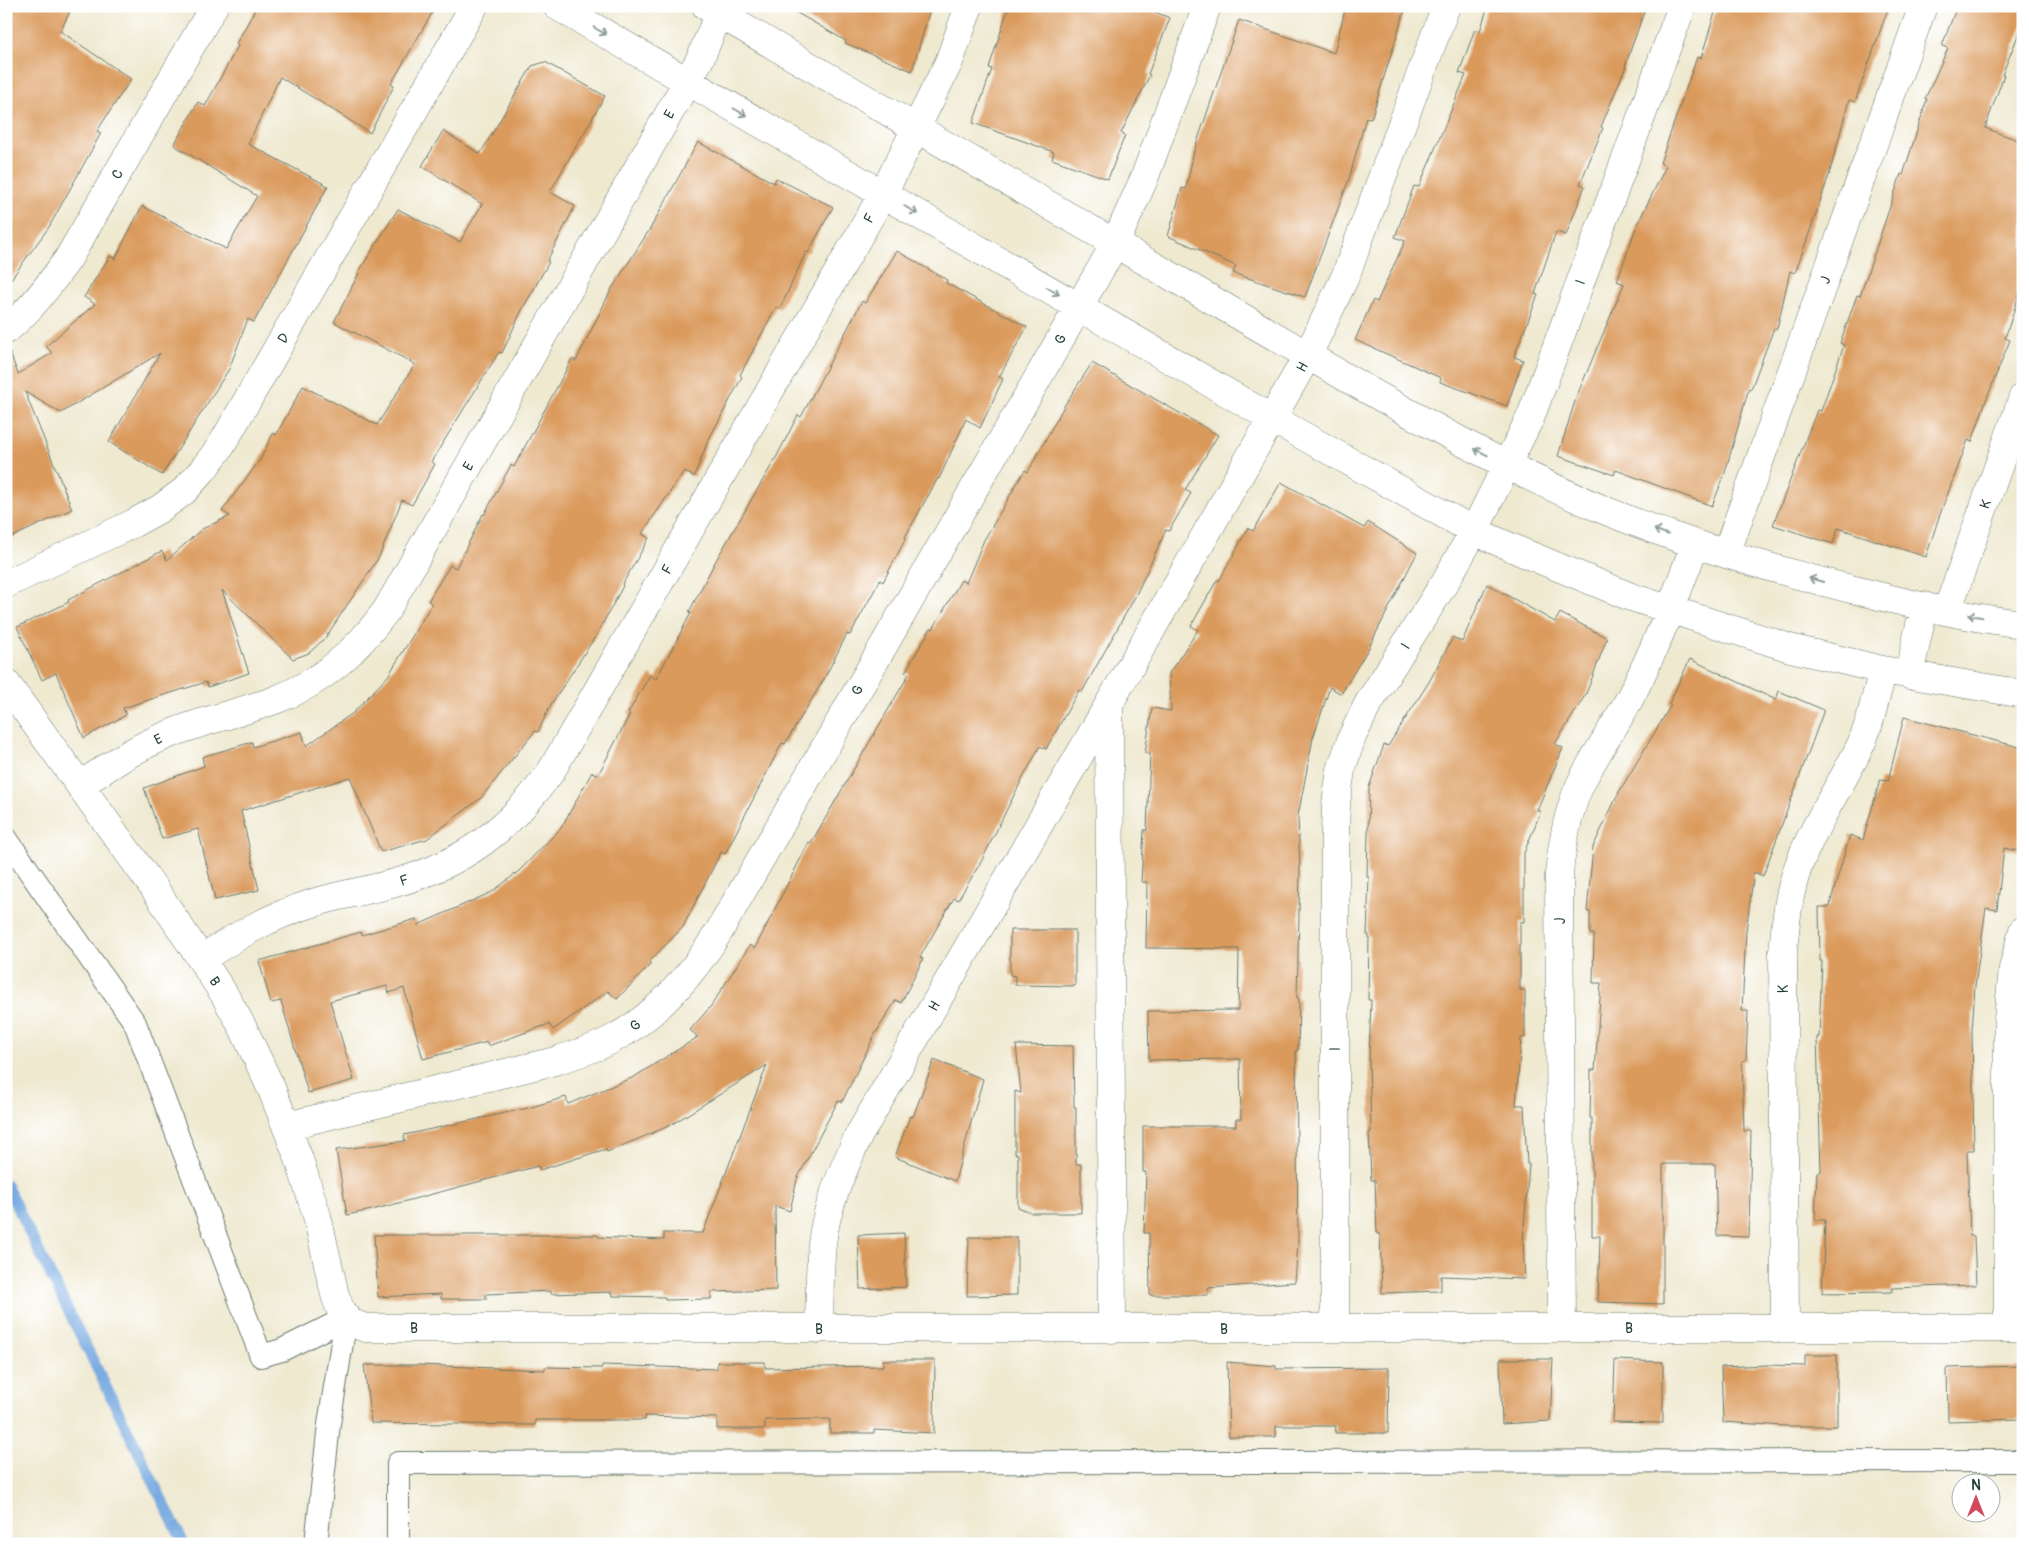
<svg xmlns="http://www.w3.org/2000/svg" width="2029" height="1550" font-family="Pangolin,sans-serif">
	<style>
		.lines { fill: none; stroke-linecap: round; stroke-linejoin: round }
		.stream { stroke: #71a6de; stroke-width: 11 }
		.building { fill: #da9a5c }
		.lane-casing { stroke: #68796b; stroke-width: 24 }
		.street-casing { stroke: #68796b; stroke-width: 29 }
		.lane { stroke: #fff; stroke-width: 22 }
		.street { stroke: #fff; stroke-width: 28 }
		.oneway { stroke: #8f9e9a }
		.labels { text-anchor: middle; stroke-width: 4; stroke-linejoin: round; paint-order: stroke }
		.street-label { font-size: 14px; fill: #1f3d34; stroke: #fff }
	</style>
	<rect width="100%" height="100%" fill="#fff"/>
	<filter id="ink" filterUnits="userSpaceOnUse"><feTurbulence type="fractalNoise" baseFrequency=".02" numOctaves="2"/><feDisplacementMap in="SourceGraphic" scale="10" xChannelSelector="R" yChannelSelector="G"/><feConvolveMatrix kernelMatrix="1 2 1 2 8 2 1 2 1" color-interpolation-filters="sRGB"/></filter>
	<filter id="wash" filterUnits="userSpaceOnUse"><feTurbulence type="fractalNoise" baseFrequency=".0096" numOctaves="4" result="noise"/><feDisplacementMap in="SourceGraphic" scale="20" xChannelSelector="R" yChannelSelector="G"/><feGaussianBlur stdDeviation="1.12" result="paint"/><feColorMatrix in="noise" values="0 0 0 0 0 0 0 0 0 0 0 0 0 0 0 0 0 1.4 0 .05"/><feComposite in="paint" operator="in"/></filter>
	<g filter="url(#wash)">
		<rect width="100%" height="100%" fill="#efe9d0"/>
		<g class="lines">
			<path class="stream" d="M6,1185L184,1544"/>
		</g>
		<g id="blocks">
			<path class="building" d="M6,6H73L60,31L131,79L97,131L101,133L49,227L6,286Z
				M257,6H436L391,84L394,86L370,133L280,77L248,144L328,186L254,322L248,319L229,369L162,475L109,442L160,353L61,413L25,392L72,509L6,540V348H8L18,374L52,353L46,346L95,304L84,297L110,256L115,259L142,206L226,249L257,196L174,145L198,102L205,106L238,46L236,44Z
				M785,6H931L912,71L845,43L846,41Z
				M1009,6H1140L1170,18L1148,74L1150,75L1121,133L1125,135L1108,179L1052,159L1054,152L973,123L992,69L989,68Z
				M1346,6H1406L1371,119L1366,118L1349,179L1305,297L1233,273L1236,266L1168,236L1182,188L1186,189L1194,151L1239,20L1334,53Z
				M1488,6H1626L1644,12L1625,66H1626L1601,127L1603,128L1580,184L1585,186L1566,235L1556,232L1535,294L1538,295L1514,357L1523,360L1507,406L1440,382L1441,378L1355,340L1373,300L1377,302L1405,241L1395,237L1414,186L1419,187L1466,75L1459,73L1475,29L1480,31Z
				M1717,6H1889L1855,102L1849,100L1829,175L1810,231L1795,273L1790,271L1777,329L1774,328L1751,389L1749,388L1724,476L1712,506L1616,470L1614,475L1558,456L1576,398L1624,284L1617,281L1637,225L1666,166L1660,163L1697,57L1701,58Z
				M1957,6H2023V23L2002,75H2004L1985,128L2023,142V283L2005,338L2010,340L1985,403L1972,442L1968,440L1939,517L1926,557L1838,528L1833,544L1773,525L1817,410L1821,411L1844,345L1840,343L1857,295L1860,296L1901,174L1903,175L1927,99H1925L1948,48L1942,46Z
				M545,62L605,96L550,192L575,206L547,261L549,262L522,310L502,353L499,352L431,462L435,464L412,505L402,500L379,557L326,637L309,653L293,659L222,590L249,673L208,687L206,682L123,708L126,715L84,738L56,673L42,680L17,627L69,602L68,600L162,551L167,560L202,529L230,516L222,511L260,460L273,433L276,435L303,386L377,425L415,364L334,322L359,273H358L398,209L460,242L482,204L422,166L443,131L480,154L532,66Z
				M698,142L774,183L776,178L833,207L808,253L806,252L780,309L776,307L740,375L742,377L708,441L694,477L684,471L642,534L649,538L622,585L623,586L597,634L550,706L538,732L535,731L481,798L427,839L381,852L350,777L241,811L259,890L215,900L198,829L162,839L144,788L204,766L202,757L252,742L253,747L302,732L306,746L353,713L388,676L432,604L428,601L450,565L456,568L483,514L484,515L511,465L514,467L572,359L576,361L611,290L650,229Z
				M897,251L947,280L946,283L1027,327L999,377L1003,379L980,428L966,419L939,479L938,478L905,537L906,538L883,582L880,580L850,635L847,634L824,679L785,744L782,743L725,854L721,852L683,927L649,962L651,964L617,999L608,991L553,1030L549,1024L488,1046L487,1042L423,1059L404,988L389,993L387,986L330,1001L354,1080L308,1093L281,1001L271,1003L259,961L361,932L362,935L416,919L418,925L492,892L519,871L561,828L592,772L598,775L630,714L628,713L650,675L656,679L691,613L689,612L715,562L777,456L798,415L801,417L862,301L865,303Z
				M1092,363L1218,435L1185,490L1191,493L1169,531L1166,530L1135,597L1082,692L1079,690L1046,749L1040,746L1013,797L981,862L958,900L954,898L920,957L923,959L901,1003L896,1000L874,1036L842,1102L838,1101L797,1179L790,1211L775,1206L776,1290L711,1292V1299L665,1300V1297L613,1296L612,1292L551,1294V1291L486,1294V1299H441V1294L378,1297L374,1235H598V1237L664,1240V1233H703L767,1065L669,1126L607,1152L606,1149L540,1170L538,1166L376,1209L347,1215L336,1150L405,1141L404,1135L528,1108L566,1097L568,1104L634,1077L698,1037L690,1030L711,1006L750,945L755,948L809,842L811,843L909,674L905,672L931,628L933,629L961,580L966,583L984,540L1025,470L1028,472L1064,406Z
				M1281,482L1364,528L1368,522L1417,553L1368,649L1341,694L1330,687L1313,738L1298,816L1300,872L1297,998L1299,999L1298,1050H1296L1298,1243L1295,1282L1208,1288V1295H1150L1149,1233H1144L1146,1172H1143V1126H1236V1119H1241L1240,1059L1149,1060L1148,1011L1238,1010L1239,949L1146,948L1147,882H1141L1144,830H1147L1150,754L1145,753L1152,708L1171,711L1169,673L1198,630L1191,626L1217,580L1219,581L1248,528L1253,531Z
				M1487,584L1555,622L1560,613L1607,638L1586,694L1555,744L1563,748L1537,810L1541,811L1524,853V922H1520V990H1525V1038H1521L1516,1105H1524L1527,1164H1529L1523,1240L1525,1279L1441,1276V1291L1382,1293L1380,1234H1377L1375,1180H1371L1369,1132H1371L1369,1060L1371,1000H1368L1369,935H1367L1369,877H1367L1369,787L1384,745L1388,746L1429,682L1453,637L1462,642Z
				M1690,659L1776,700L1779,691L1824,710L1763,876L1754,872L1746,931L1742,1011H1748L1746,1060L1742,1061L1744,1131H1751L1749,1237L1717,1236L1715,1164H1663V1304L1598,1302L1600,1236H1592V1118H1590L1591,1070H1595L1601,983H1593L1594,934H1590V912L1587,911L1593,847L1619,792L1671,705L1669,704Z
				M1904,717L2023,748V852L2004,848L1997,910L1986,908L1975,986L1972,1031L1974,1150H1967L1970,1236H1974L1976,1285L1892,1288V1292L1822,1293L1825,1220H1815L1817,1172H1821L1817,1037H1819L1822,961H1820L1819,907H1829L1850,835L1863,840L1880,780L1888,781Z
				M1010,930H1075V986L1015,985V976L1010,975Z
				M1016,1045L1073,1046L1074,1107H1076V1164H1081V1213H1032L1018,1207V1154H1015V1091L1021,1093Z
				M934,1060L983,1079L955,1181L895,1157L910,1116L913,1117Z
				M904,1233L906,1287L860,1289L858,1235Z
				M969,1237H1017V1295L967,1296Z
				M1805,1355H1837V1426H1785L1723,1422L1721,1367L1767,1365L1805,1366Z
				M1500,1359H1553L1550,1421L1502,1424Z
				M883,1360H935L934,1433L874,1430V1433H830V1419L765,1420V1429H717V1418L645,1416V1420H535V1425L371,1423L364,1365H418L545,1370V1367L602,1368V1365L717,1369V1362H765V1368L883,1366Z
				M1615,1360L1663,1362V1423L1613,1422Z
				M1227,1362L1276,1366V1369L1389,1368L1388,1433H1335L1336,1426H1276V1437H1229Z
				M2023,1366V1419L1948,1421L1947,1368Z"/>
		</g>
	</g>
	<g filter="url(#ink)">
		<use href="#blocks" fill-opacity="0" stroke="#68796b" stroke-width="1"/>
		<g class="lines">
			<g class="lane-casing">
				<path id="lane" d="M6,838L135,1023L261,1356L282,1350L346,1318
					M316,1544L329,1424L346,1318
					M398,1544V1463L2023,1461"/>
			</g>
			<g class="street-casing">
				<path id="street" d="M557,6L1273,419L1474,531L1524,553L1631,597L1790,648L1883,670L2023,694
					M706,6L1357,384C1441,431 1525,478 1614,514C1696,547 1781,572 1867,593C1918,606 1970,618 2023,624
					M6,330C31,310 49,285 68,259L214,6
					M1726,554L1923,6
					M6,584L134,523L161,508L184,491L202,471L221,446L474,6
					M1947,611L2023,397
					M1909,675L1924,606
					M6,683L154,888L224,994L243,1028L272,1090L299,1159L317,1216L335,1295L341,1311L350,1322L365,1328H2023
					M1109,706L1112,1329
					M81,785C109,766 138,746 170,734C203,720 240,713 275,700C323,682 355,652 386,611L700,59L722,6
					M201,959C237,936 268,917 310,904C337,895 367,891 395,883C463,864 508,830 550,773L883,194L949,62L969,6
					M286,1126L551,1062C571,1056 592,1050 611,1040C657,1016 691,976 718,933L1115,244L1144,179L1207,6
					M1335,1328V835L1336,804L1341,770L1352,737L1368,704L1445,582L1474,531L1531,416L1682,6
					M1562,1328L1559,874C1562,844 1567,813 1580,785C1595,753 1617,724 1633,692C1657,644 1677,594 1695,544
					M1785,1328L1783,951C1786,919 1789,887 1802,857C1818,817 1844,781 1862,742L1869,723L1883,670
					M2008,1328V1019L2013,968L2023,930
					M819,1329C820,1301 819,1272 822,1244C826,1206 843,1170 859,1135L1109,704L1308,355L1345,277L1446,6"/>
			</g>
			<use href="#lane" class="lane"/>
			<use href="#street" class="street"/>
		</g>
		<defs><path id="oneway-shaft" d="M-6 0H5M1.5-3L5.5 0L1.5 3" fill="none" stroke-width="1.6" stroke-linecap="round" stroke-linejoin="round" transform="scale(1.25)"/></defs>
		<g class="oneway">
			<use href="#oneway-shaft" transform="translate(600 31) rotate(30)"/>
			<use href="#oneway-shaft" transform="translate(740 112) rotate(30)"/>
			<use href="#oneway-shaft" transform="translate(911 210) rotate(30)"/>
			<use href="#oneway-shaft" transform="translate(1053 291) rotate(30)"/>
			<use href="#oneway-shaft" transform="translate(1481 452) rotate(-153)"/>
			<use href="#oneway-shaft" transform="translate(1661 532) rotate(-159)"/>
			<use href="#oneway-shaft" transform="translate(1816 580) rotate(-164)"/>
			<use href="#oneway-shaft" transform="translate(1975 616) rotate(-170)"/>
		</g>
	</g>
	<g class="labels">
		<g class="street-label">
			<text transform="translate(669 114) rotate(-60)" y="5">E</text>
			<text transform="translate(117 174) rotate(-60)" y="5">C</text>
			<text transform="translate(869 218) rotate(-60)" y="5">F</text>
			<text transform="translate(1825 280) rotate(-70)" y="5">J</text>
			<text transform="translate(1580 282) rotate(-70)" y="5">I</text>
			<text transform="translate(283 338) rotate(-60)" y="5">D</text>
			<text transform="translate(1060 339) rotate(-60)" y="5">G</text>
			<text transform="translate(1302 367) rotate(-61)" y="5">H</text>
			<text transform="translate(468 466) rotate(-60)" y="5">E</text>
			<text transform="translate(1985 504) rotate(-70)" y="5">K</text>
			<text transform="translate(667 569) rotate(-60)" y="5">F</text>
			<text transform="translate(1405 646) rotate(-58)" y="5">I</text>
			<text transform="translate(857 690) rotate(-60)" y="5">G</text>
			<text transform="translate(158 739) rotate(-26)" y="5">E</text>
			<text transform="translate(404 880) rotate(-17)" y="5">F</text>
			<text transform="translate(1560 921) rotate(-90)" y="5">J</text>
			<text transform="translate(215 981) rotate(57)" y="5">B</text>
			<text transform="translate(1783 989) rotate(-90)" y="5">K</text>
			<text transform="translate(934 1006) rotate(-60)" y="5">H</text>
			<text transform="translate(635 1025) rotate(-34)" y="5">G</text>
			<text transform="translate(1335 1049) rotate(-90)" y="5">I</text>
			<text x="414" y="1333">B</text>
			<text x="1629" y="1333">B</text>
			<text x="819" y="1334">B</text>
			<text x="1224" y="1334">B</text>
		</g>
	</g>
	<rect width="2029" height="1550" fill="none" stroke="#fff" stroke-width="25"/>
	<g transform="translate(1976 1498)"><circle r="24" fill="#ffffff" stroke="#a5b1ae"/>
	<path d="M0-4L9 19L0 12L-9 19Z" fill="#d1495b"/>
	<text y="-8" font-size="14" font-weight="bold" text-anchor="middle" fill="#1f3d34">N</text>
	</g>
</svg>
